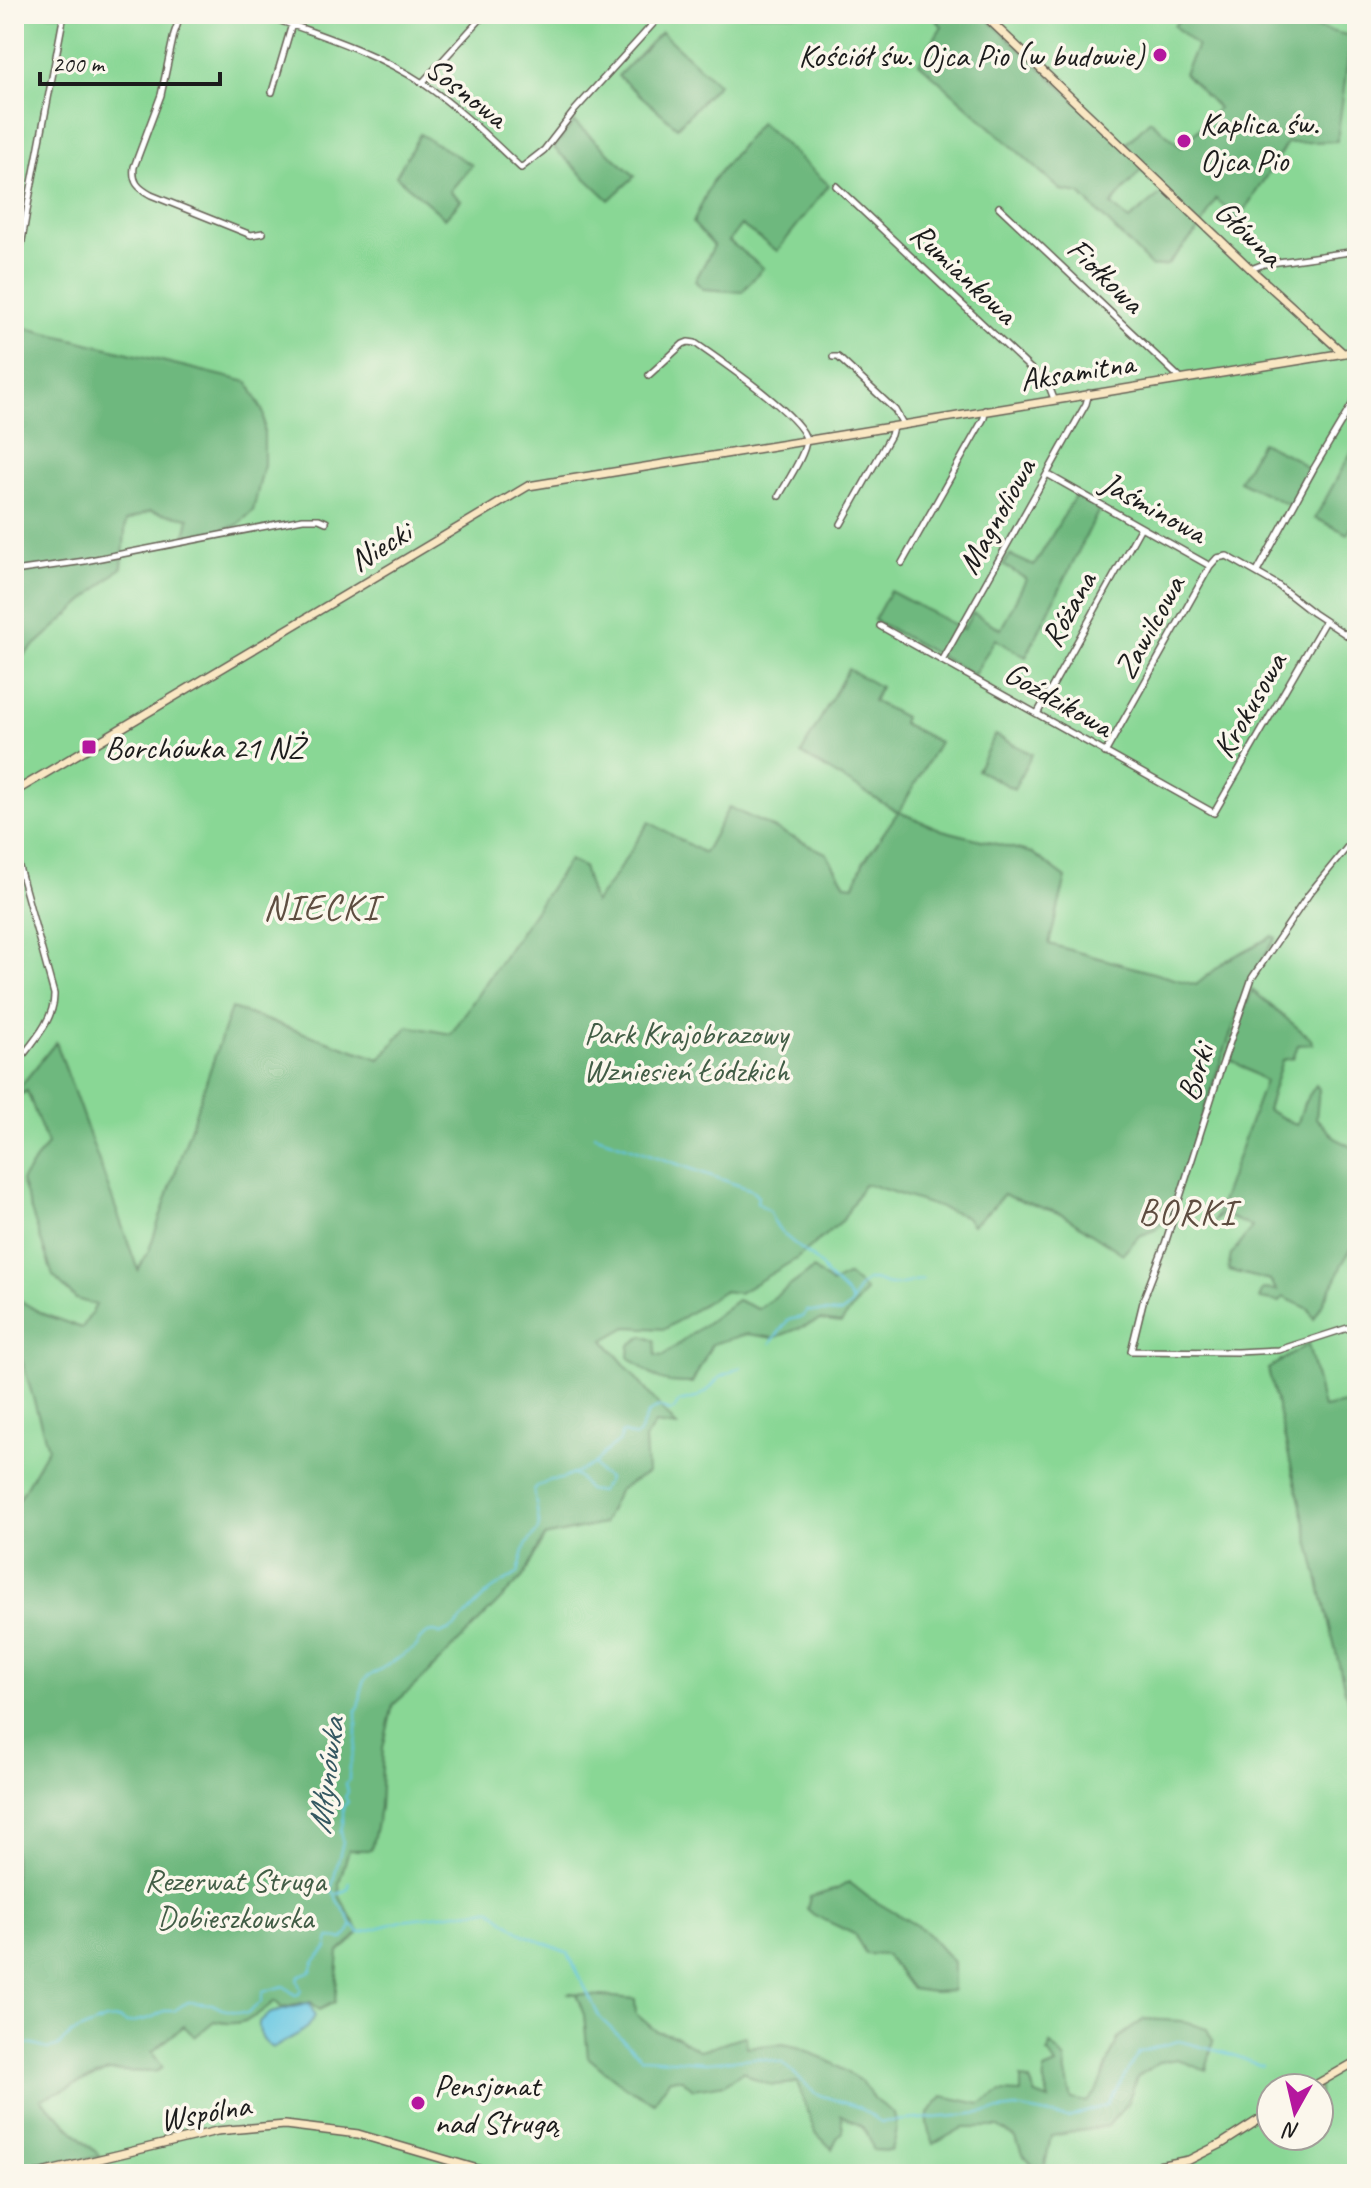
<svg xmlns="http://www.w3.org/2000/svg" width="1371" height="2188" font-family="Caveat,sans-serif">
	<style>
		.green { fill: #89d795; stroke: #527a58; stroke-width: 2; fill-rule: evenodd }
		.forest { fill: #6eb87e; stroke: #456a4d; stroke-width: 2; fill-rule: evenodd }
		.water { fill: #64c6e2; stroke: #40717f; stroke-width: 2 }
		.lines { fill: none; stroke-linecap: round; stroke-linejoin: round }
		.stream { stroke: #64c6e2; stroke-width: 2 }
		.street-casing { stroke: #666055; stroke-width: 8 }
		.secondary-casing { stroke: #666055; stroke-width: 10 }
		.street { stroke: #fff; stroke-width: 5 }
		.secondary { stroke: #f9e7c3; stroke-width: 7 }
		.poi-dot { fill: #b5179e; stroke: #fbf7ec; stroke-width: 3 }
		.labels { text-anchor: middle; stroke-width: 7; stroke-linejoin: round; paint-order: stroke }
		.poi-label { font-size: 32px; fill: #1c1c1c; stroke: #fbf7ec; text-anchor: start }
		.street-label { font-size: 32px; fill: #1c1c1c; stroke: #fbf7ec }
		.park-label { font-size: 32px; fill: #425d46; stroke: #fbf7ec }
		.water-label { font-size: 34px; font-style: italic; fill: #355861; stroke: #fbf7ec }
		.quarter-label { font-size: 36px; letter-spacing: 2px; fill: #5e4d40; stroke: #fbf7ec }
	</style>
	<rect width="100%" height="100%" fill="#fbf7ec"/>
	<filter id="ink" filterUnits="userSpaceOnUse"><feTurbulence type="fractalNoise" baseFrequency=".0125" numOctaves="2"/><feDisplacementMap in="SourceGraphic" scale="16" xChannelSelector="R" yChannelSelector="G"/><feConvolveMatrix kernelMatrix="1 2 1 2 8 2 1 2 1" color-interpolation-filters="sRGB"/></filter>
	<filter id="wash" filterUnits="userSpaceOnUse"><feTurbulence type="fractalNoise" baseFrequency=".006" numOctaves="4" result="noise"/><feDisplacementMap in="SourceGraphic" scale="32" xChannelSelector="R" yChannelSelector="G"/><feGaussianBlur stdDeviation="1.8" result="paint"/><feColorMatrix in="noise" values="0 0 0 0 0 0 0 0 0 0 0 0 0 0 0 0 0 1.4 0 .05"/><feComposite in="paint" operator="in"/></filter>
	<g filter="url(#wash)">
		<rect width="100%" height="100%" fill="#efdfbe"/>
		<path class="green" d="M14,14H1357V2174H14ZM1271,2088H1319V2136H1271Z"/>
		<path class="forest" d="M930,14H982L1125,145L1150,120L1182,147L1218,108L1184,73L1197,46L1174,26L1184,14H1258L1351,36L1337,141L1287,143L1239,219L1216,199L1201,227L1167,265L1152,267L1080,194L1062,191L919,63L942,26ZM1141,170L1165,191L1129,220L1111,205Z
			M661,32L718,84L677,127L618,76Z
			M574,122L635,176L609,200L554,148Z
			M760,122L829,185L777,251L741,225L729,241L763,268L742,292L703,289L695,281L714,246L693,223L712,181Z
			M420,134L472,165L450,191L461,200L445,218L396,176Z
			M14,325L248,382L264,414V465L253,511L236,526L185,537L189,518L150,511L126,521L122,567L14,664Z
			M1261,442L1296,459L1311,472L1291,506L1239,481Z
			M1357,442V517L1348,534L1315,518Z
			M1075,496L1099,510L1026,657L995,639L974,675L874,620L890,591L963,629L973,613L1001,629L1026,579L1003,565L1010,555L1034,566Z
			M848,669L880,687L873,701L904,717L902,723L939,742L899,812L942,830L1032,853L1066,878L1049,944L1196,985L1227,960L1273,936L1276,938L1251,977L1211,1089L1170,1214L1155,1230L1139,1236L1123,1254L1062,1214L1003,1195L992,1208L972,1225L965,1216L868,1184L863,1185L843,1220L796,1259L739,1293L723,1291L665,1329L627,1327L604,1340L677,1427L655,1424L645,1439L647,1473L619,1490L603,1524L544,1537L523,1577L423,1678L393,1705L383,1748L380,1808L371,1850H349L339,1883L340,1897L360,1933L339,1952L335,2002L319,2010L311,2002L282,2008L275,2001C255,2018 242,2028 214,2021L195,2037L184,2026L152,2052L163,2068L155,2072L108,2071L41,2099L100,2156L27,2174H14V1508L48,1448L14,1334V1297L43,1314L82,1328L96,1305L76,1299L53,1276L21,1181L47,1144L27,1091L14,1098V1094L56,1042L138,1270L149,1250L231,1008L380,1059L408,1026L451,1034L569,860L583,867L594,903L612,880L649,822L704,853L729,807L826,853L845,884L854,885L863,863L898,812L801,754Z
			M995,735L1032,754L1014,789L977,770Z
			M1252,990L1310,1038L1313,1044L1298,1045L1293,1058L1282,1060L1267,1110L1297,1125L1304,1103L1316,1085L1319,1089L1316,1118L1335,1138L1357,1150V1240L1342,1264L1337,1277L1314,1319L1309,1309L1283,1297L1280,1302L1259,1299L1263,1289L1277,1290L1270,1281L1228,1270L1231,1255L1252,1227L1222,1214L1214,1222L1265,1081L1227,1057Z
			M813,1269L832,1284L848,1275L866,1291L841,1323L820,1320L774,1338L747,1334L712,1344L692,1383C658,1384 654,1378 629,1357L630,1345L643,1336L655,1341L656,1355L663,1356L737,1300L758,1309Z
			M1308,1344L1323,1408L1357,1402V1461L1351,1463L1357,1486V1740L1268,1369Z
			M849,1882L868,1897L924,1930L953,1962V1991L933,1992L912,1989L886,1955L866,1954L854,1934L814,1915L807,1909L810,1897L837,1889Z
			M567,1993L635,1999L636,2014L656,2031L675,2036L699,2050C716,2047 729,2039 746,2036L747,2047L783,2044L801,2048L832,2063L862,2082L873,2098L894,2113C898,2128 897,2137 891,2151L873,2150C869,2128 860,2124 841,2115L843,2132L837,2138L832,2149L815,2132L797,2082C775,2087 762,2087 744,2071L725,2084L693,2089L682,2079H670L654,2102C625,2088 612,2078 588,2057L584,2015L576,1994Z
			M1145,2019L1181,2021L1207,2029L1213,2041L1206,2071L1177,2059L1160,2062L1137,2077L1128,2102L1108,2126L1051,2136L1045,2165L1040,2173L1022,2154L1016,2139L999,2127H964L934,2144C922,2119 925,2116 943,2096L980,2104L1001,2092L1021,2093V2078L1030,2081L1036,2095L1049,2100L1044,2083V2070L1056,2065L1048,2053L1050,2044L1065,2060L1066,2074L1072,2099L1087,2102L1097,2090L1118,2038Z"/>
		<path class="water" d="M310,2003L315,2016L308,2027L300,2033L274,2048C263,2044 258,2033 259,2022L271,2013Z"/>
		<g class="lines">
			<path class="stream" d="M594,1135L752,1190L758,1196L757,1202L770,1212C776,1235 802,1247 818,1263C823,1267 825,1274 830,1279C838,1287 847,1292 852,1302
				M771,1343L788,1320L802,1317L807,1311L841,1313C858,1302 851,1299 860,1287C872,1273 879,1284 890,1285C900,1286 913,1281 923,1279
				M573,1475L579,1478L588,1490L600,1492L607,1482L608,1478L600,1473L595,1466
				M338,1894L348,1889L350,1882
				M353,1926L360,1933L409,1919L490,1909L523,1934L568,1953L600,2018L642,2058L706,2062L756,2058L783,2063L816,2094L858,2107L881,2122L956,2116L1016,2108L1068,2118L1107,2105L1139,2052L1179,2041L1233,2055L1262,2066
				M14,2044H29L48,2049L57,2047L71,2034L106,2020L118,2019L127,2023L151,2018L164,2011H174L187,2002L212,2004L222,2009L247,2014L261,2002L263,1992L284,1986L295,1995L299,1994L301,1990L297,1980L300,1975L311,1971L314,1962L327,1948L329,1938L343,1939C361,1924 345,1915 337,1900C332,1889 340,1898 331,1890L343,1842L341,1831L343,1823V1807L348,1802L345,1797L348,1792L346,1784L349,1780C348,1769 352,1758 355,1748C358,1738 357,1724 356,1716C356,1705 358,1712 360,1703C362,1693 359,1687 366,1678L415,1648L420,1639L428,1633L434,1632L441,1634C447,1630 453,1630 457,1625C467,1614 475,1606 486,1595C495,1586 508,1581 518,1573L525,1547L538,1530L539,1523L534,1491L536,1488L550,1480L562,1479L595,1464L604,1453L620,1441L621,1434L624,1433L635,1437L638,1435L648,1414L655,1409L660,1407L670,1411L674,1410L679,1402L696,1398L706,1392L719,1378L741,1367"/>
		</g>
	</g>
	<g filter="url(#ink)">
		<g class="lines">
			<g class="street-casing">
				<path id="street" d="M181,14L174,34L161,95L134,167C132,182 138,188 151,195L251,235L263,233
					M261,14C317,34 374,51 424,84C460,109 490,139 521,168L544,150L575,110L662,14
					M422,83L485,14
					M272,92L295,14
					M836,186L1049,386L1054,399
					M999,207L1180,378
					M1251,269L1264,264L1357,251
					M14,288L29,199L64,14
					M833,357H838L895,410L903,424
					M649,375L683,344L688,342L695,343C715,357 805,418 806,440C806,454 786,483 779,496
					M1047,474L1210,566
					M841,524L891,435L893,427
					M902,563L984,418L985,410
					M14,571L85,561L303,519H319L326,522
					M1257,572L1314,468L1357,396
					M880,626L1214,813L1325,621
					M942,661L1086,404L1089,393
					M1037,714L1141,527
					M1105,753L1210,566L1217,558L1227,556L1276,584L1313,613L1357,642
					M1357,835L1309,894L1252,978L1221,1068L1165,1244L1144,1298L1131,1351L1237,1352L1279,1350L1357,1325
					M14,849L54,994C55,1021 29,1046 14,1067"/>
			</g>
			<g class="secondary-casing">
				<path id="secondary" d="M983,14L1256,274L1343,353
					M14,792L528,486L1357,351
					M1310,2088L1357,2061
					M37,2174L217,2131L285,2125L358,2134L495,2174
					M1117,2174L1189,2160L1221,2144L1271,2112"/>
			</g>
			<use href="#street" class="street"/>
			<use href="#secondary" class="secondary"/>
		</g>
	</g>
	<g class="poi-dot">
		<circle cx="1160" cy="55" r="8"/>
		<circle cx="1184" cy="141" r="8"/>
		<rect x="81" y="739" width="16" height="16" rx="4"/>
		<circle cx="418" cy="2103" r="8"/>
	</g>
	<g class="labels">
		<g class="poi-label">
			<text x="1144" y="66" text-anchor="end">Kościół św. Ojca Pio (w budowie)</text>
			<text x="1200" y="134">Kaplica św.<tspan x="1200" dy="37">Ojca Pio</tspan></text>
			<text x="105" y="758">Borchówka 21 NŻ</text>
			<text x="434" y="2096">Pensjonat<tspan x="434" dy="37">nad Strugą</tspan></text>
		</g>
		<g class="street-label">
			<text transform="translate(467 92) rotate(38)" y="11">Sosnowa</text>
			<text transform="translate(1249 233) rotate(44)" y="11">Główna</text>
			<text transform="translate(964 273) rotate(43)" y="11">Rumiankowa</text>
			<text transform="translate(1106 275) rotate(44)" y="11">Fiołkowa</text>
			<text transform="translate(1077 371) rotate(-9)" y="11">Aksamitna</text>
			<text transform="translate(1154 507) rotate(29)" y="11">Jaśminowa</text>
			<text transform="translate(996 516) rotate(-61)" y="11">Magnoliowa</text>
			<text transform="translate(380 546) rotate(-31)" y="11">Niecki</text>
			<text transform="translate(1068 609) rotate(-61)" y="11">Różana</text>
			<text transform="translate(1149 627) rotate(-61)" y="11">Zawilcowa</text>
			<text transform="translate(1059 699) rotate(30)" y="11">Goździkowa</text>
			<text transform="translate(1249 705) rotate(-60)" y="11">Krokusowa</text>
			<text transform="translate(1195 1072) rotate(-72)" y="11">Borki</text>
			<text transform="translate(205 2112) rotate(-10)" y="11">Wspólna</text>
		</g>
		<g class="park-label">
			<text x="686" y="1044">Park Krajobrazowy<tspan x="686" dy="37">Wzniesień Łódzkich</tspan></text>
			<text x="235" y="1891">Rezerwat Struga<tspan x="235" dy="37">Dobieszkowska</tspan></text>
		</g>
		<g class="water-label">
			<text transform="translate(325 1776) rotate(-83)" y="12">Młynówka</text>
		</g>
		<g class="quarter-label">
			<text x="321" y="919">NIECKI</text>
			<text x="1187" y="1224">BORKI</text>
		</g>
	</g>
	<rect width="1371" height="2188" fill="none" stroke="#fbf7ec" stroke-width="48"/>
	<g transform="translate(1295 2112) rotate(188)"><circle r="38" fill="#fbf7ec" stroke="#a29f99" stroke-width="2"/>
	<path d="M0-6L14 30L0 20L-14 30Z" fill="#b5179e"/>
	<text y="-12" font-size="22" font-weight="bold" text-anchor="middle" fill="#1c1c1c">N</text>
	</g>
	<path d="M40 72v12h180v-12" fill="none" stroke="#1c1c1c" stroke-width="4"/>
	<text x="52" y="72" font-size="24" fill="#1c1c1c" stroke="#fbf7ec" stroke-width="6" paint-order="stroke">200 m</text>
</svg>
